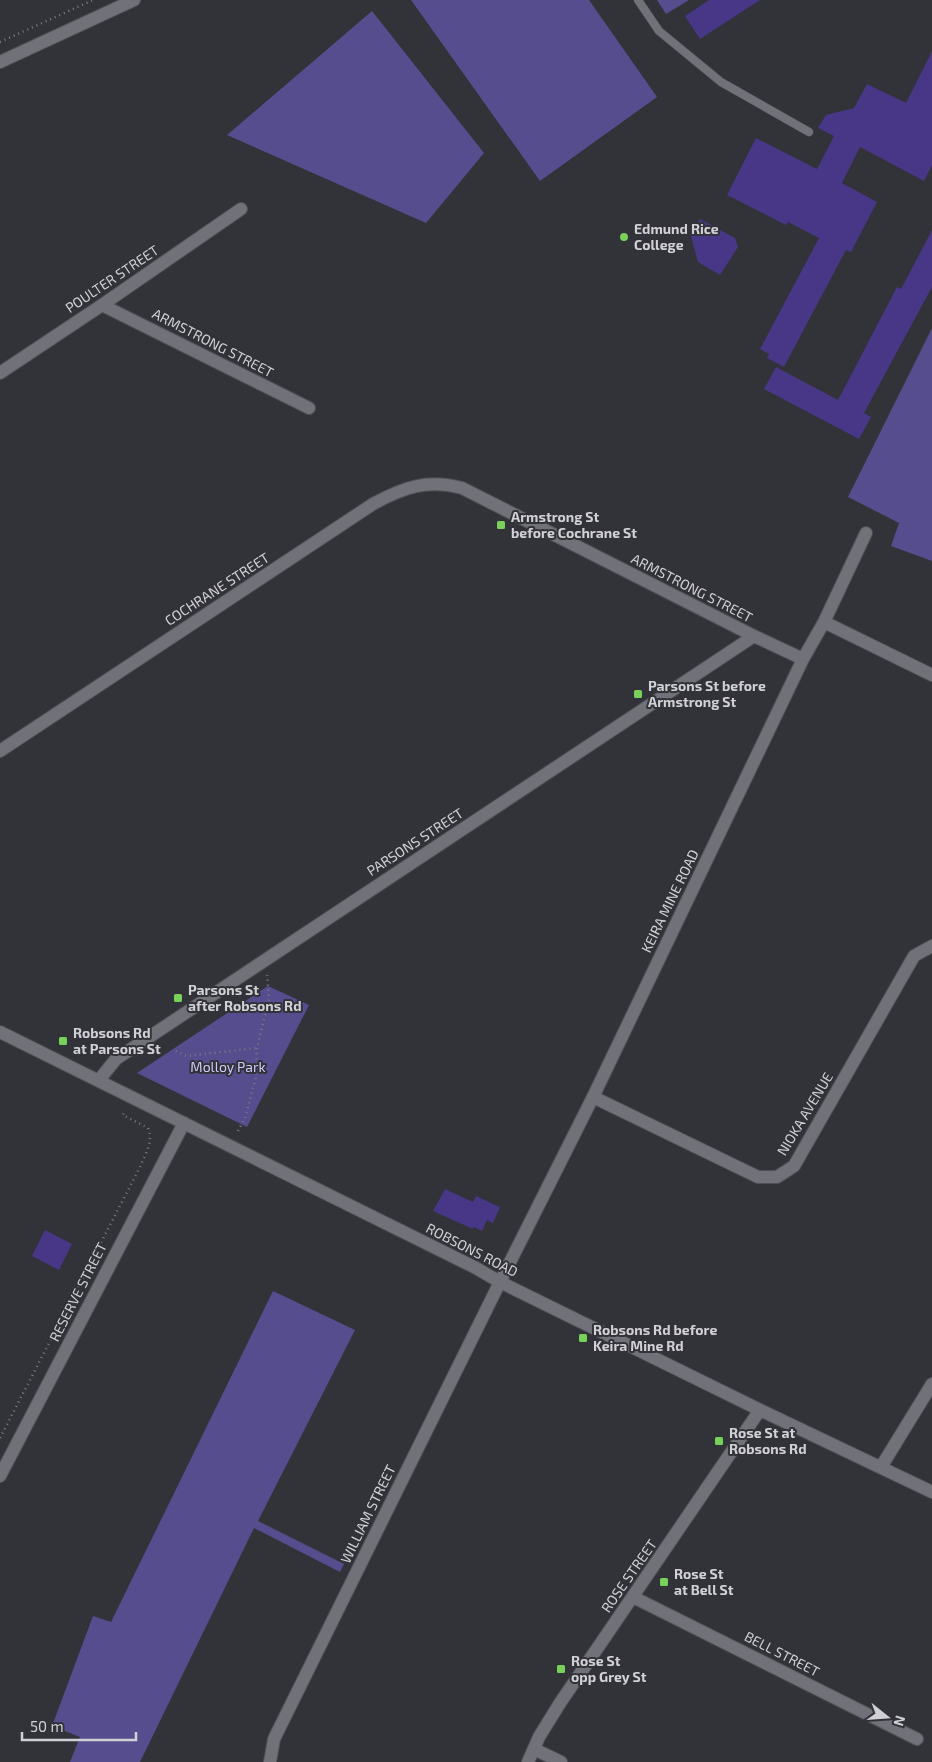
<svg xmlns="http://www.w3.org/2000/svg" width="932" height="1762" font-family="'Exo 2',sans-serif">
	<style>
		.green { fill: #564d8e }
		.building { fill: #473786 }
		.lines { fill: none; stroke-linecap: round; stroke-linejoin: round }
		.lane-casing { stroke: #515056; stroke-width: 9 }
		.street-casing { stroke: #515056; stroke-width: 14 }
		.secondary-casing { stroke: #515056; stroke-width: 14 }
		.path { stroke: #7b7b81; stroke-width: 2.5; stroke-dasharray: 1 4; stroke-linecap: butt }
		.lane { stroke: #717179; stroke-width: 8 }
		.street { stroke: #717179; stroke-width: 12 }
		.secondary { stroke: #717179; stroke-width: 12 }
		.poi-dot { fill: #78d158; stroke: #323239; stroke-width: 2 }
		.labels { text-anchor: middle; stroke-width: 4; stroke-linejoin: round; paint-order: stroke }
		.poi-label { font-size: 14px; font-weight: bold; fill: #d1d1d5; stroke: #323239; text-anchor: start }
		.street-label { font-size: 14px; fill: #d1d1d5; stroke: #323239 }
		.park-label { font-size: 14px; fill: #cdcaf8; stroke: #323239 }
	</style>
	<rect width="100%" height="100%" fill="#323239"/>
	<path class="green" d="M411,0H589L657,97L540,181Z
		M657,0H689L666,14Z
		M372,11L484,153L426,223L227,135Z
		M932,328V561L891,546L899,523L848,497Z
		M268,986L309,1005L247,1127L137,1073Z
		M273,1291L355,1330L258,1521L344,1564L340,1572L254,1528L140,1762H70L80,1737L52,1726L93,1616L111,1622Z"/>
	<path class="building" d="M709,0H760L700,39L685,16Z
		M932,51V165L924,181L860,147L842,183L877,202L851,252L846,250L784,367L767,358L769,354L760,349L819,238L788,222L786,225L727,195L756,138L817,169L834,136L818,128L826,115L854,108L867,84L906,103Z
		M700,219L735,238L738,247L720,275L698,262L690,233Z
		M932,230V287L864,413L871,417L859,439L764,389L776,367L838,400L897,287L901,289Z
		M445,1189L473,1202L476,1196L500,1207L493,1223L487,1220L482,1231L474,1227L473,1229L433,1211Z
		M45,1230L72,1244L59,1270L32,1256Z"/>
	<g class="lines">
		<g class="lane-casing">
			<path id="lane" d="M638,0L659,31L721,82L809,132"/>
		</g>
		<g class="street-casing">
			<path id="street" d="M102,305L309,408
				M0,373L102,305L241,209
				M824,622L932,675
				M0,751L373,504C404,487 427,479 462,488L754,636L803,659
				M99,1080L116,1059L754,636
				M593,1097L758,1177H777L794,1166L914,956L932,946
				M881,1467L932,1384
				M0,1476L184,1123
				M633,1597L917,1739
				M534,1749L561,1762
				M270,1762L274,1739L500,1282L593,1097L803,659L824,622L866,533
				M528,1762L539,1737L560,1703L760,1410"/>
		</g>
		<g class="secondary-casing">
			<path id="secondary" d="M0,62L134,0
				M0,1032L476,1268L500,1282L760,1410L932,1492"/>
		</g>
		<path class="path" d="M0,42L93,0
			M176,1051L186,1056L257,1048
			M238,1131L245,1118L256,1077L257,1048L269,998L267,975
			M0,1438L140,1167C145,1154 154,1142 148,1128L123,1115L125,1110"/>
		<use href="#lane" class="lane"/>
		<use href="#street" class="street"/>
		<use href="#secondary" class="secondary"/>
	</g>
	<g class="poi-dot">
		<circle cx="624" cy="237" r="5"/>
		<rect x="496" y="520" width="10" height="10" rx="2.5"/>
		<rect x="633" y="689" width="10" height="10" rx="2.5"/>
		<rect x="173" y="993" width="10" height="10" rx="2.5"/>
		<rect x="58" y="1036" width="10" height="10" rx="2.5"/>
		<rect x="578" y="1333" width="10" height="10" rx="2.5"/>
		<rect x="714" y="1436" width="10" height="10" rx="2.5"/>
		<rect x="659" y="1577" width="10" height="10" rx="2.5"/>
		<rect x="556" y="1664" width="10" height="10" rx="2.5"/>
	</g>
	<g class="labels">
		<g class="poi-label">
			<text x="634" y="234">Edmund Rice<tspan x="634" dy="16">College</tspan></text>
			<text x="511" y="522">Armstrong St<tspan x="511" dy="16">before Cochrane St</tspan></text>
			<text x="648" y="691">Parsons St before<tspan x="648" dy="16">Armstrong St</tspan></text>
			<text x="188" y="995">Parsons St<tspan x="188" dy="16">after Robsons Rd</tspan></text>
			<text x="73" y="1038">Robsons Rd<tspan x="73" dy="16">at Parsons St</tspan></text>
			<text x="593" y="1335">Robsons Rd before<tspan x="593" dy="16">Keira Mine Rd</tspan></text>
			<text x="729" y="1438">Rose St at<tspan x="729" dy="16">Robsons Rd</tspan></text>
			<text x="674" y="1579">Rose St<tspan x="674" dy="16">at Bell St</tspan></text>
			<text x="571" y="1666">Rose St<tspan x="571" dy="16">opp Grey St</tspan></text>
		</g>
		<g class="street-label">
			<text transform="translate(112 279) rotate(-34)" y="5">POULTER STREET</text>
			<text transform="translate(213 343) rotate(27)" y="5">ARMSTRONG STREET</text>
			<text transform="translate(692 588) rotate(27)" y="5">ARMSTRONG STREET</text>
			<text transform="translate(217 589) rotate(-33)" y="5">COCHRANE STREET</text>
			<text transform="translate(415 842) rotate(-33)" y="5">PARSONS STREET</text>
			<text transform="translate(670 901) rotate(-64)" y="5">KEIRA MINE ROAD</text>
			<text transform="translate(805 1114) rotate(-59)" y="5">NIOKA AVENUE</text>
			<text transform="translate(472 1250) rotate(27)" y="5">ROBSONS ROAD</text>
			<text transform="translate(78 1292) rotate(-63)" y="5">RESERVE STREET</text>
			<text transform="translate(368 1514) rotate(-64)" y="5">WILLIAM STREET</text>
			<text transform="translate(629 1576) rotate(-55)" y="5">ROSE STREET</text>
			<text transform="translate(782 1654) rotate(27)" y="5">BELL STREET</text>
		</g>
		<g class="park-label">
			<text x="228" y="1072">Molloy Park</text>
		</g>
	</g>
	<g transform="translate(887 1717) rotate(107)" stroke="#323239" stroke-width="4" paint-order="stroke">
	<path d="M0-4L9 19L0 12L-9 19Z" fill="#d1d1d5"/>
	<text y="-8" font-size="14" font-weight="bold" text-anchor="middle" fill="#d1d1d5">N</text>
	</g>
	<path d="M22 1732v8h114v-8" fill="none" stroke="#d1d1d5" stroke-width="2.5"/>
	<text x="30" y="1732" font-size="15" fill="#d1d1d5" stroke="#323239" stroke-width="4" paint-order="stroke">50 m</text>
</svg>
